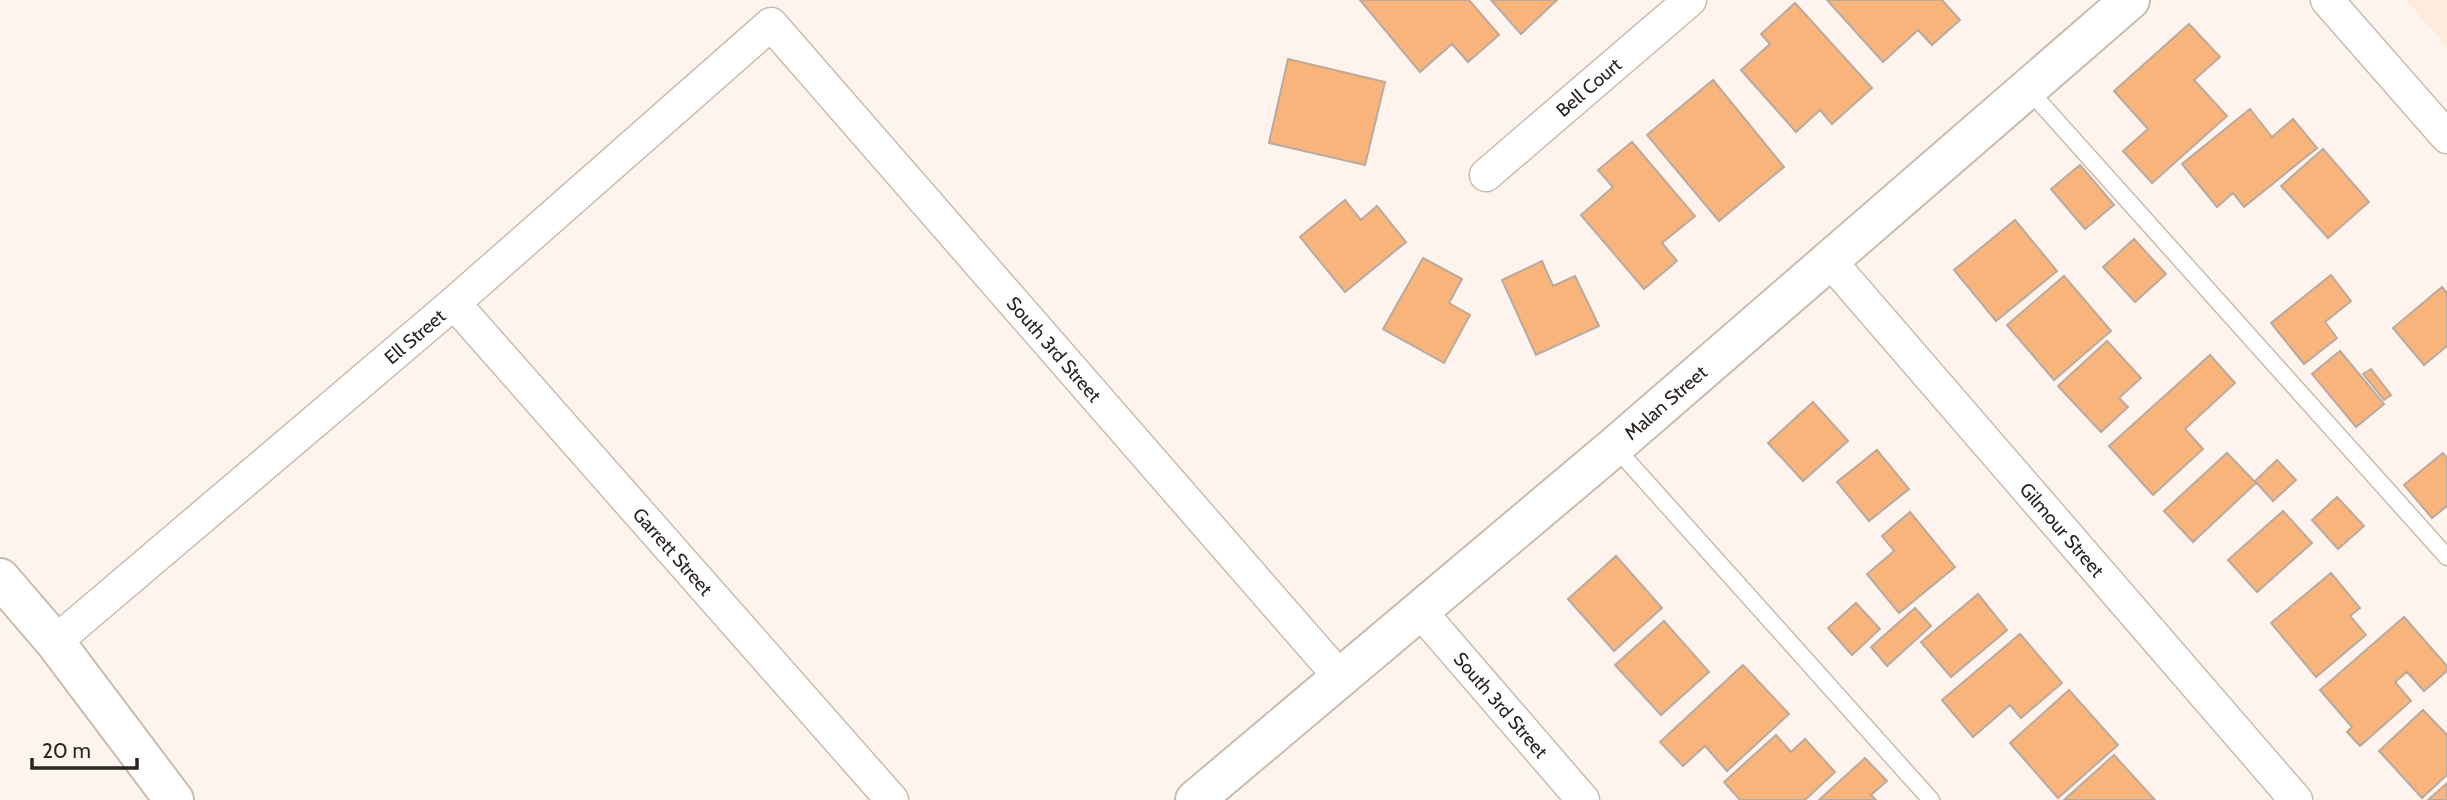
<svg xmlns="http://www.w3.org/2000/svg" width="2447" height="800" font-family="Cabin,sans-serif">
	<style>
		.built { fill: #feebdc }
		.building { fill: #f9b47b; stroke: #baaa9e; stroke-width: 2 }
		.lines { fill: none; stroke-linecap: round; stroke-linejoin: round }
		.lane-casing { stroke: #cbbbaf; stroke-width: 19 }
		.street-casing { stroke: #cbbbaf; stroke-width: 35 }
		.secondary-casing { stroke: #cbbbaf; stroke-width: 42 }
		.lane { stroke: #fff; stroke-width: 16 }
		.street { stroke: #fff; stroke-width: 32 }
		.secondary { stroke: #fff; stroke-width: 38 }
		.labels { text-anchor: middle; stroke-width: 5; stroke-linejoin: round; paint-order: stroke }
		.street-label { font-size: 19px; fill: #2b2420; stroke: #fff4ed }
	</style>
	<rect width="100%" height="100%" fill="#fff4ed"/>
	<path class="built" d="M2406,0H2447V47Z"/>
	<path class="building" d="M1360,0H1469L1499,35L1468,62L1452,44L1420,72Z
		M1491,0H1557L1521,34Z
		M1827,0H1942L1960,20L1932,45L1918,30L1883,62Z
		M1795,3L1872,88L1832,124L1820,110L1796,132L1741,70L1770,44L1761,34Z
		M2189,24L2220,57L2194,80L2227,116L2152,183L2123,151L2148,129L2114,91Z
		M1288,59L1385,82L1365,165L1269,143Z
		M1713,80L1784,167L1719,221L1647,135Z
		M2250,109L2272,137L2293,119L2317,148L2244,207L2233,193L2217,207L2182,164Z
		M1632,142L1695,216L1662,243L1677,261L1644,289L1581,215L1613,187L1598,170Z
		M2323,149L2369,202L2328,238L2281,186Z
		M2080,165L2114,205L2085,229L2051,189Z
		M1345,200L1361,220L1377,206L1406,242L1345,292L1300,237Z
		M2015,220L2057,271L1996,321L1954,270Z
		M2134,239L2166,274L2135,302L2103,267Z
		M1423,258L1462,279L1449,303L1470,315L1444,363L1383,329Z
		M1542,261L1553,286L1575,276L1599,326L1536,355L1502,280Z
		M2331,275L2351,301L2325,322L2337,338L2304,364L2271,323Z
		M2064,276L2111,331L2054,380L2007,325Z
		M2442,287L2447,293V346L2424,365L2393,328Z
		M2107,341L2141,378L2119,398L2128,407L2101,432L2058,386Z
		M2340,351L2384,404L2356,427L2312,374Z
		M2210,355L2235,383L2185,429L2203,449L2153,495L2109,446Z
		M2371,369L2391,395L2384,400L2363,374Z
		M1813,402L1848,441L1803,481L1768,443Z
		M1877,450L1909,489L1869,521L1837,482Z
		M2227,453L2256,483L2193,542L2164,511Z
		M2443,453L2447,458V506L2432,518L2404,485Z
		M2277,460L2296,480L2273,501L2255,481Z
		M2337,497L2364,526L2338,549L2312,520Z
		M2283,511L2312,543L2257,592L2228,560Z
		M1910,512L1955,567L1899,613L1867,574L1894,551L1882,536Z
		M1616,556L1662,608L1614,651L1568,599Z
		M2331,573L2360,608L2350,616L2366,635L2316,677L2271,623Z
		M1978,594L2007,630L1951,677L1921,642Z
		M1856,603L1880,629L1852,655L1828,628Z
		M1915,608L1931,626L1887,666L1871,647Z
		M2404,617L2447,666V671L2424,691L2407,672L2395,682L2411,701L2360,746L2347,732L2352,727L2320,690Z
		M1664,621L1709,672L1661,715L1615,665Z
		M2020,634L2062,683L2021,718L2010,705L1973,737L1942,700Z
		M1743,665L1789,714L1727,771L1705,746L1683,766L1660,742Z
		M2069,690L2118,745L2058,798L2010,743Z
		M2423,710L2447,735V775L2422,798L2379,751Z
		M1776,735L1791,752L1805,739L1835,772L1805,800H1740L1724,782Z
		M2114,755L2155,800H2064Z
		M1865,758L1887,781L1871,795L1876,800H1819Z
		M2447,783V800H2428Z"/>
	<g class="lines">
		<g class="lane-casing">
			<path id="lane" d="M2028,89L2447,557
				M1615,447L1931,800"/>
		</g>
		<g class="street-casing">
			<g id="street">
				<path d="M2327,0L2447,137"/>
				<path id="s1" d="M1486,175L1690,0"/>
				<path id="s2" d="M1830,261L2296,800"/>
				<path id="s3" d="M454,303L892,800"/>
				<path id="s4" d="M1420,611L1583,800"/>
				<path id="s5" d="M55,642L454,303L771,24L1339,676"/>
			</g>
		</g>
		<g class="secondary-casing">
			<g id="secondary">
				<path d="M0,578L55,642L174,800"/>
				<path id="s6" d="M1195,800L1614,447L2130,0"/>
			</g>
		</g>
		<use href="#lane" class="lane"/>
		<use href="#street" class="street"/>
		<use href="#secondary" class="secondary"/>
	</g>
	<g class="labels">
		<g class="street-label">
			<text dy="7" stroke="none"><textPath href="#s1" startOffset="135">Bell Court</textPath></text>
			<text dy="7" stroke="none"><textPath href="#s5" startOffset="472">Ell Street</textPath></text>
			<text dy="7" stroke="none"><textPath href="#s5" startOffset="1377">South 3rd Street</textPath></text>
			<text dy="7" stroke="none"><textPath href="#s6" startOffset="616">Malan Street</textPath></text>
			<text dy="7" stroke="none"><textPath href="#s2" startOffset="355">Gilmour Street</textPath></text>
			<text dy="7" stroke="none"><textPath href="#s3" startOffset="331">Garrett Street</textPath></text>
			<text dy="7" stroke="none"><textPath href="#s4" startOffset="124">South 3rd Street</textPath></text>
		</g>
	</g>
	<path d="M32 758v10h105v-10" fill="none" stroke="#2b2420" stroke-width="3.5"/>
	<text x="42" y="758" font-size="21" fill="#2b2420" stroke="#fff4ed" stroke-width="5" paint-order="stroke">20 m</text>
</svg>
